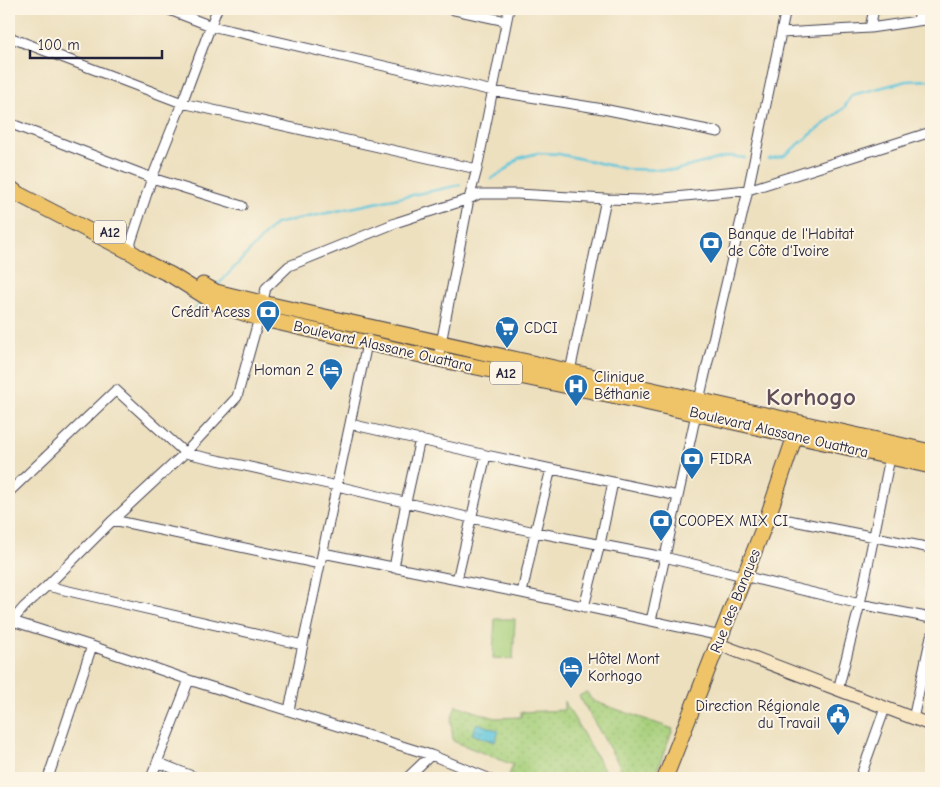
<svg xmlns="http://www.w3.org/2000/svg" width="940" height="787" font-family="'Comic Neue',sans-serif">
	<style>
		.grass { fill: url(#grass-dots); stroke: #64785a }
		.pitch { fill: #a6cf7a; stroke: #64785a }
		.water { fill: url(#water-ripples); stroke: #40748c }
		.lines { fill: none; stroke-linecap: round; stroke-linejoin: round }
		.stream { stroke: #5fc6dc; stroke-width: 2.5 }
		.street-casing { stroke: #403e4f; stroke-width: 11 }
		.secondary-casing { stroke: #403e4f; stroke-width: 14 }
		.primary-casing { stroke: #403e4f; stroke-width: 17 }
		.street { stroke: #fff; stroke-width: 9 }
		.secondary { stroke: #f9e7c3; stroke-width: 12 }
		.primary { stroke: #efc469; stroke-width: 15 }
		.labels { text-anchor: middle; stroke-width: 4; stroke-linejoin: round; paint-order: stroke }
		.shield { fill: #fcf5e5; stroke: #63616e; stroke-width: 1 }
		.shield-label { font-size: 14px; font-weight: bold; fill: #22223b }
		.poi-label { font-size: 15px; fill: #22223b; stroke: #fcf5e5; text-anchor: start }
		.street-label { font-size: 15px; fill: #22223b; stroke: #fcf5e5 }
		.town-label { font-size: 25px; font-weight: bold; fill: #614e5b; stroke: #fcf5e5 }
	</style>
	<defs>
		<pattern id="grass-dots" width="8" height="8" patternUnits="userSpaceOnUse" patternTransform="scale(1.25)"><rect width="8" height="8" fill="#a6cf7a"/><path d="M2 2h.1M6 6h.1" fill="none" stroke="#8fb16a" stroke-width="1.8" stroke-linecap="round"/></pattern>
		<pattern id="water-ripples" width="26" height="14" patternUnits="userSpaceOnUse" patternTransform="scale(1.25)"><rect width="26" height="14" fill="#5fc6dc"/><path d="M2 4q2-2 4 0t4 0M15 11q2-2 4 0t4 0" fill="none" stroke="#4ea0b4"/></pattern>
	</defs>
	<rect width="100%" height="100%" fill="#fcf5e5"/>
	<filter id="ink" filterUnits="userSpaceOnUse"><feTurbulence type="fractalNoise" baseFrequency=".02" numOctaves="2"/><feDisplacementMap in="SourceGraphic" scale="10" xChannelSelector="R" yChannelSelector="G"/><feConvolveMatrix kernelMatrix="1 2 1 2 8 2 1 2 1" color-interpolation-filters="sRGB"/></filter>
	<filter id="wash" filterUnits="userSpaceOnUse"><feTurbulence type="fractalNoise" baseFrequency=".0096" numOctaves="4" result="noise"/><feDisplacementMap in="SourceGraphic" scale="20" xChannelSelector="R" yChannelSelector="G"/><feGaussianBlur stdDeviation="1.12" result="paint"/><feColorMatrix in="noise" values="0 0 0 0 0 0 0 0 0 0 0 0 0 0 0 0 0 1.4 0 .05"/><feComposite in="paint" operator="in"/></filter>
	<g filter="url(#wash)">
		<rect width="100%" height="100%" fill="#ede0bf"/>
		<path class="grass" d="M587,692L591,699L596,702L673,729L654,778H616L613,773L621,768L579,696Z
			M564,701L606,773L597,778H516L509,775L513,765L453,741L451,721L456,705L495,718L521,717V712L564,710Z"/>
		<path class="pitch" d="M495,619H515L513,659L493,658Z"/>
		<path class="water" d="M477,723L499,731L495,742L472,734Z"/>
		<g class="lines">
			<path class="stream" d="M769,159L784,156L844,108L852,95L907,81L931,80
				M491,179L504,171L519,158L538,153L559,154L626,169L675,170L729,156L745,158
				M216,287L275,224L460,185
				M195,310L204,300"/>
		</g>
	</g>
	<g filter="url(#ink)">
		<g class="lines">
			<g class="street-casing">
				<path id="street" d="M167,9L211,26L493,91L603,109L718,132
					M450,9L506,21
					M918,21L920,9
					M870,28L874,9
					M781,33L870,28L931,19
					M9,37L182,103L477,169
					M9,123L152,178L242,206
					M134,254L130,245L152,178L182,103L217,9
					M438,359L469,199L477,169L509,9
					M569,376L606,199
					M350,424L486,455L678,496
					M9,492L116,390L185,453L337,486L471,518L535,532L664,557L860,604L931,618
					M768,516L931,548
					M113,520L320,564
					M323,553L522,593L721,636
					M394,568L406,502L420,439
					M457,580L486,455
					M47,586L303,645
					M522,593L535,532L551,469
					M584,607L600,544L613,482
					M9,620L92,646L189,680L431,755L488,778
					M651,621L699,400L748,190L786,9
					M9,632L12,621L24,607L47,586L113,520L185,453L237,397L259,318L266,288L289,266L398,222L469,199L479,194H517L606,199L643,200L748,190L931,132
					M838,690L860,604L891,453
					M289,710L368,339
					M913,719L931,636
					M157,762L197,778
					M48,778L92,646
					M151,778L189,680
					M407,778L431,755
					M860,778L885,708"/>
			</g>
			<g class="secondary-casing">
				<path id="secondary" d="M718,644L931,725"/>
			</g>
			<g class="primary-casing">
				<path id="primary" d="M9,187L18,194L134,254L150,265L171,275L219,305L259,318L438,359L631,399L931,466
					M203,285L216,292L262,303L931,452
					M665,778L768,516L798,427"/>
			</g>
			<use href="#street" class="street"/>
			<use href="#secondary" class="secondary"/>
			<use href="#primary" class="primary"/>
		</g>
	</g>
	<defs>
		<g id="bank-pin" transform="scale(1.25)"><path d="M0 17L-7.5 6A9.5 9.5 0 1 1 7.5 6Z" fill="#1f6fb2" stroke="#fcf5e5"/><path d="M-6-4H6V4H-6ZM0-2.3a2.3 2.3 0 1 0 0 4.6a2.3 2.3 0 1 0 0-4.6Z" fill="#fff"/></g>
		<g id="supermarket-pin" transform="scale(1.25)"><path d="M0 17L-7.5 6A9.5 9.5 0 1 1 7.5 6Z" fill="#1f6fb2" stroke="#fcf5e5"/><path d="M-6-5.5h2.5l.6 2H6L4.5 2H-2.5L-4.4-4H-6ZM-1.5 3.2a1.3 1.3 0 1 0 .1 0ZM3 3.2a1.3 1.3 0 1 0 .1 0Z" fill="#fff"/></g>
		<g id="hotel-pin" transform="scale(1.25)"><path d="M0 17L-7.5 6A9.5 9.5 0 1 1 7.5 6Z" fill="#1f6fb2" stroke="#fcf5e5"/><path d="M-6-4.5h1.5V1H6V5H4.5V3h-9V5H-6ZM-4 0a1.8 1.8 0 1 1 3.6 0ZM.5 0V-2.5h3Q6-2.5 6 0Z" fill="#fff"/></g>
		<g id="hospital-pin" transform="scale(1.25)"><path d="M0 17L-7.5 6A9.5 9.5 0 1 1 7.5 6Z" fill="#1f6fb2" stroke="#fcf5e5"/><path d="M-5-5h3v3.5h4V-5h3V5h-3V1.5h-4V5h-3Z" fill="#fff"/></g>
		<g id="civic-pin" transform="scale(1.25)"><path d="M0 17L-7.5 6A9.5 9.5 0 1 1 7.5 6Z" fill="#1f6fb2" stroke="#fcf5e5"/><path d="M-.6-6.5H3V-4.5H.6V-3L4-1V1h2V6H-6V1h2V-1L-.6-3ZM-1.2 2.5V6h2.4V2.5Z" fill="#fff"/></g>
	</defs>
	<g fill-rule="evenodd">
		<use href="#bank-pin" x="711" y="243"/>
		<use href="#bank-pin" x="268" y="312"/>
		<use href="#supermarket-pin" x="507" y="328"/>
		<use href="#hotel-pin" x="331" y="370"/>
		<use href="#hospital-pin" x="576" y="386"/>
		<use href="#bank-pin" x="692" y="459"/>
		<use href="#bank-pin" x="661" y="521"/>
		<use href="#hotel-pin" x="571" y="668"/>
		<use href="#civic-pin" x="838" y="715"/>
	</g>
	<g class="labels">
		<g class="shield">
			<rect x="94" y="220.5" width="32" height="23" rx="4"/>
			<rect x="490" y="361.5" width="32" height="23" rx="4"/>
		</g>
		<g class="shield-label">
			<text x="110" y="237">A12</text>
			<text x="506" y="378">A12</text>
		</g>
		<g class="poi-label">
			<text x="728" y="239">Banque de l'Habitat<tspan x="728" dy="17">de Côte d'Ivoire</tspan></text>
			<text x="250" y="317" text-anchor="end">Crédit Acess</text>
			<text x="524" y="333">CDCI</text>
			<text x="314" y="375" text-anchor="end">Homan 2</text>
			<text x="594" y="382">Clinique<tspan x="594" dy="17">Béthanie</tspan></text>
			<text x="710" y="464">FIDRA</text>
			<text x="678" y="526">COOPEX MIX CI</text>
			<text x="588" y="664">Hôtel Mont<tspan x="588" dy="17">Korhogo</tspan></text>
			<text x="820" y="711" text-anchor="end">Direction Régionale<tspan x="820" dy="17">du Travail</tspan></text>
		</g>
		<g class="street-label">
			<text transform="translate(383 346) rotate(13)" y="5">Boulevard Alassane Ouattara</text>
			<text transform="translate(779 432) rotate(13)" y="5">Boulevard Alassane Ouattara</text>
			<text transform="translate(735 601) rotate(-68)" y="5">Rue des Banques</text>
		</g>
		<g class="town-label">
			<text x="811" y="405">Korhogo</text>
		</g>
	</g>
	<rect width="940" height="787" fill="none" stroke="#fcf5e5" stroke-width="30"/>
	<path d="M30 50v8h132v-8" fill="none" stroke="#22223b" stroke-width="2.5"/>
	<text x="38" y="50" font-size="15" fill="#22223b" stroke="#fcf5e5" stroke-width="4" paint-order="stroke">100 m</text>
</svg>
